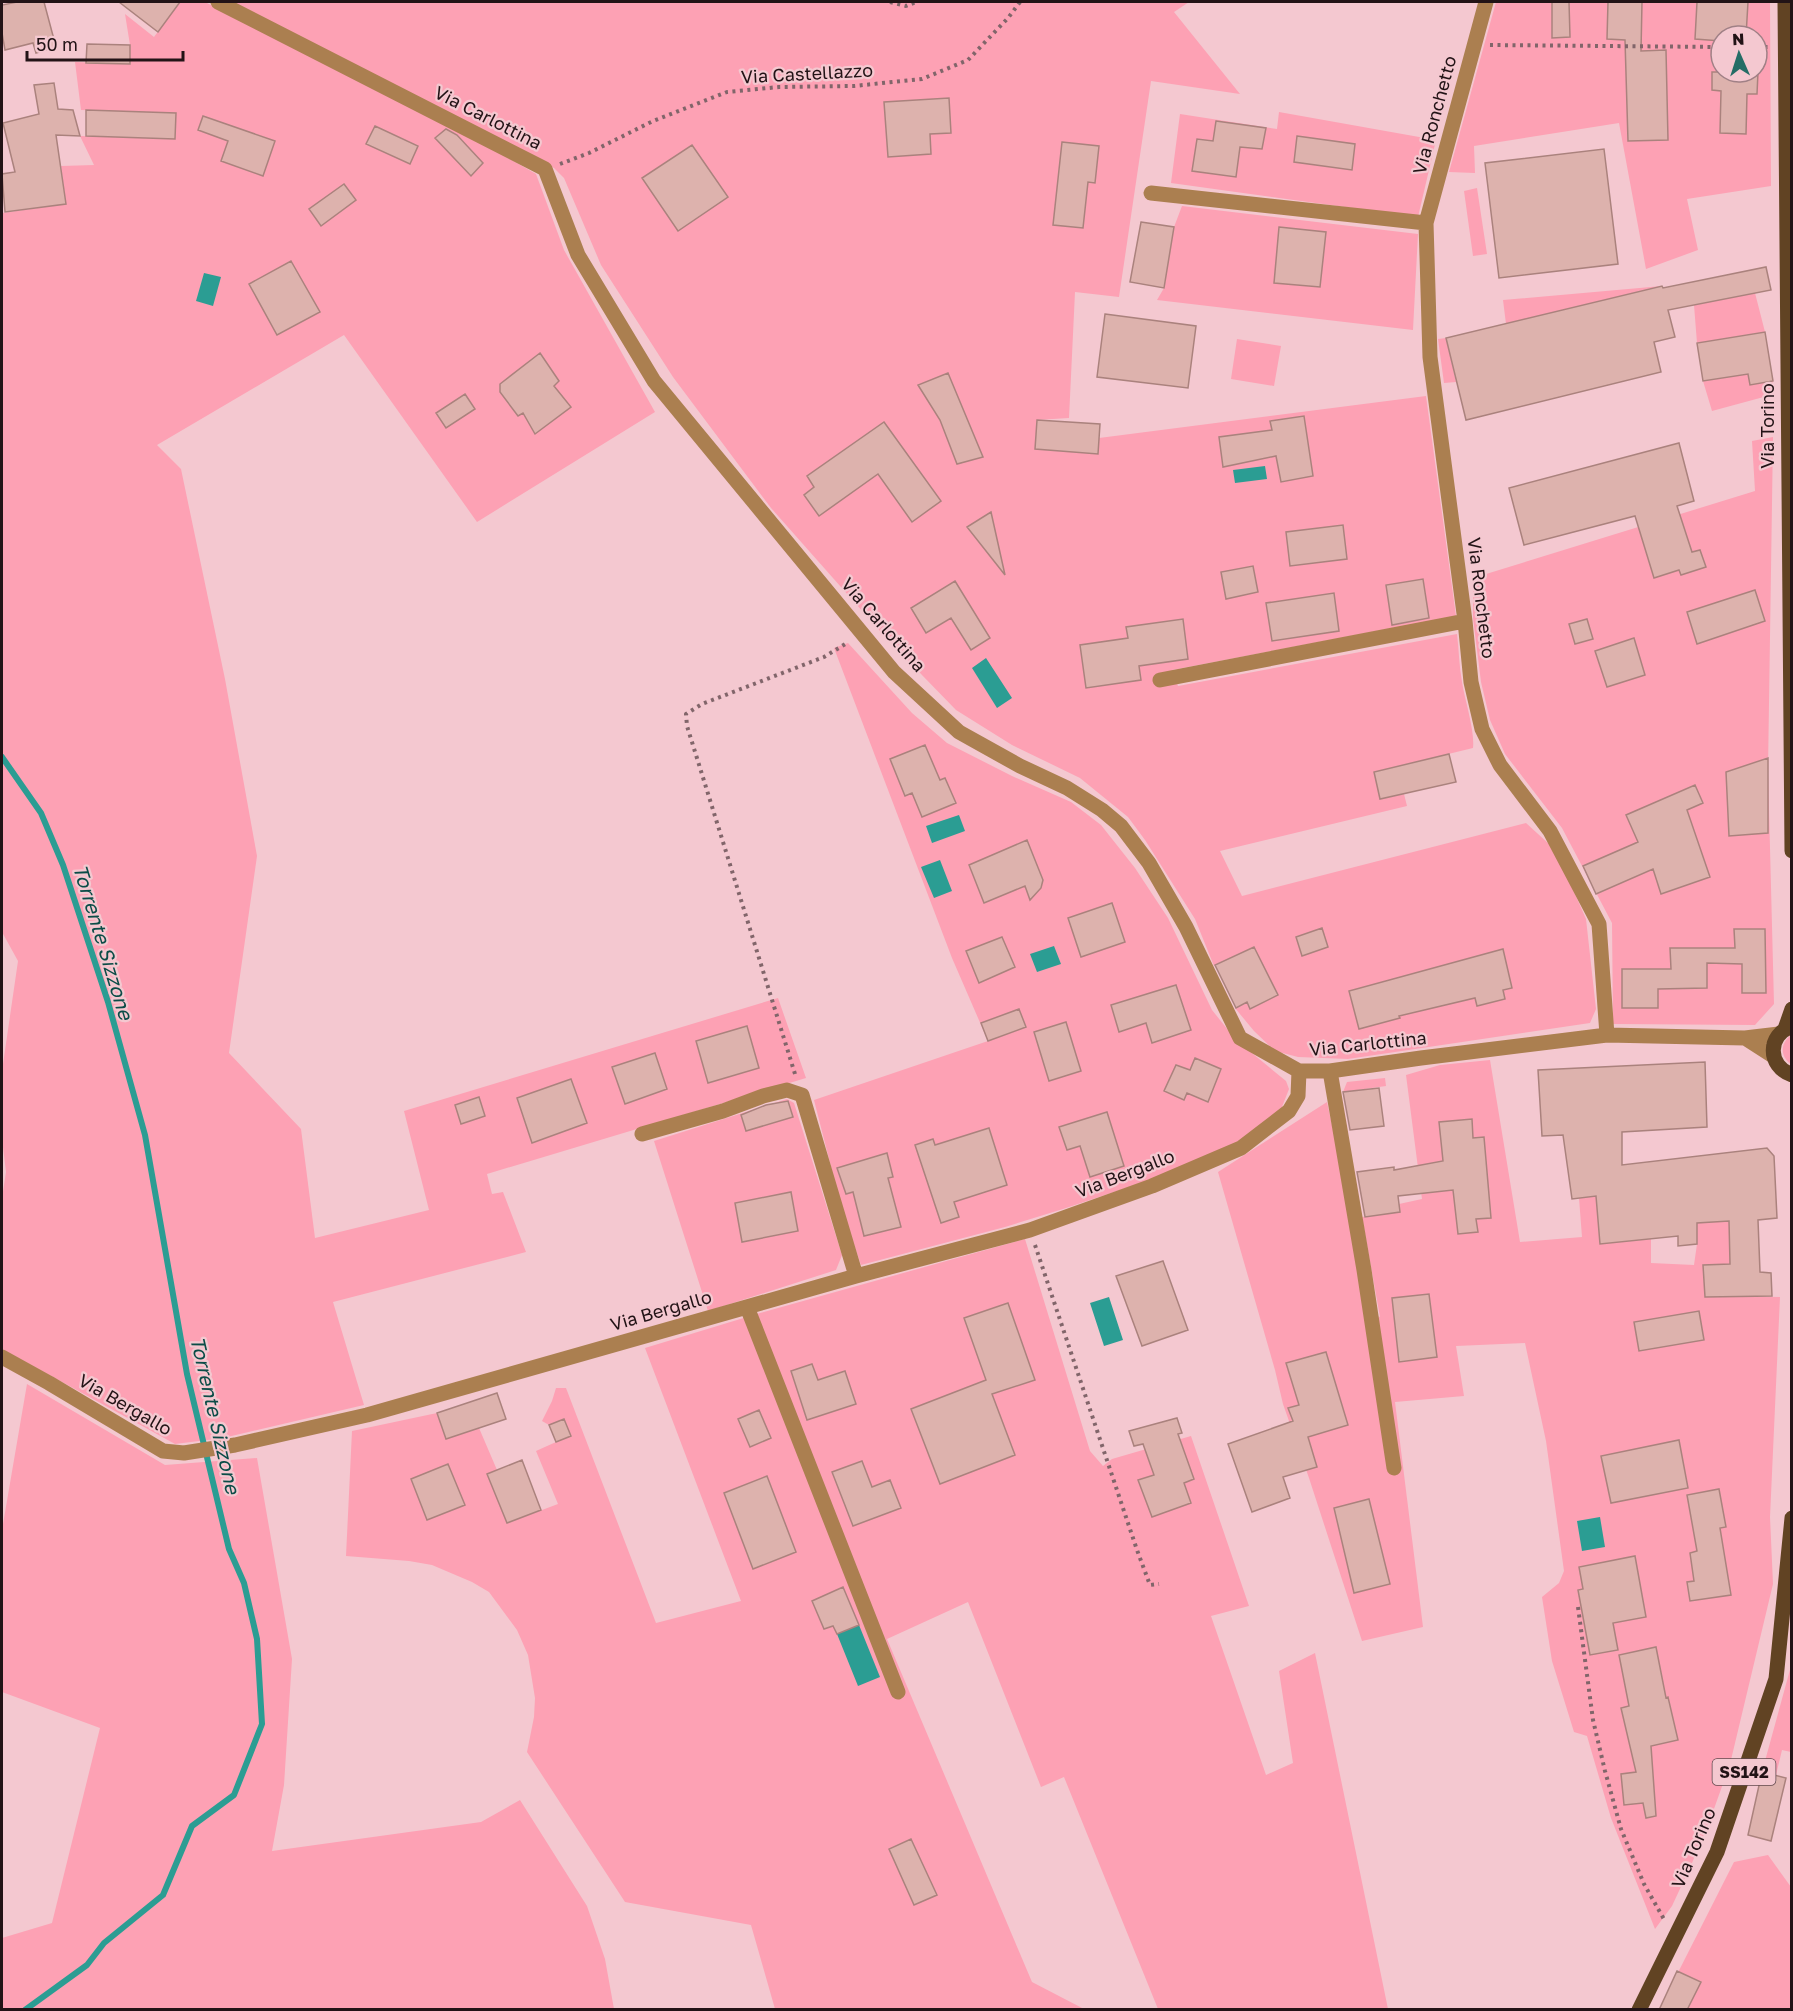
<svg xmlns="http://www.w3.org/2000/svg" width="1793" height="2011" font-family="'Golos Text',sans-serif">
	<style>
		.green { fill: #fda1b4; fill-rule: evenodd }
		.water { fill: #2b9d93 }
		.lines { fill: none; stroke-linecap: round; stroke-linejoin: round }
		.stream { stroke: #2b9d93; stroke-width: 6 }
		.building { fill: #ddb2ad; stroke: #aa827d; stroke-width: 1.5 }
		.path { stroke: #81656a; stroke-width: 4; stroke-dasharray: 3 4.5; stroke-linecap: butt }
		.minor { stroke: #ab7f50; stroke-width: 15 }
		.major { stroke: #614323; stroke-width: 15 }
		.labels { text-anchor: middle; stroke-width: 4.5; stroke-linejoin: round; paint-order: stroke }
		.shield { fill: #f4c8d0; stroke: #61494e; stroke-width: 1.5 }
		.shield-label { font-size: 16px; font-weight: bold; fill: #221316 }
		.street-label { font-size: 18px; fill: #221316; stroke: #f4c8d0 }
		.water-label { font-size: 20px; font-style: italic; fill: #0b4c47; stroke: #f4c8d0 }
	</style>
	<rect width="100%" height="100%" fill="#f4c8d0"/>
	<path class="green" d="M160,2H205L281,41L427,111L536,174L564,250L655,412L477,522L344,335L157,445L181,469L225,679L257,856L229,1053L301,1129L315,1238L429,1210L404,1111L778,998L806,1078L487,1174L492,1194L503,1192L526,1252L333,1302L364,1405L223,1438L175,1444L2,1349V1198L6,1172L2,1139V1071L18,961L2,932V213L66,204L61,166L94,165L80,136L175,138V113L81,110L75,62L130,64V45L125,14L154,37L173,11Z
		M232,2H1189L1174,12L1240,94L1151,81L1119,297L1075,292L1069,418L1037,420L1035,449L1098,454L1099,438L1426,396L1456,616L1172,670L1178,686L1457,634C1459,650 1459,666 1462,682C1465,701 1475,731 1473,748L1374,772L1380,799L1404,794L1407,806L1220,851L1242,896L1526,823L1549,844L1564,869L1586,919L1596,1009L1590,1023L1348,1059L1298,1057L1275,1051L1254,1031L1235,1008L1247,1002L1251,1009L1278,995L1254,947L1214,966L1195,919L1145,840L1128,817L1080,778L1012,745L956,710L887,639L771,508L673,377L601,265L564,178L554,168Z
		M1496,2H1770L1771,186L1687,199L1698,250L1646,269L1619,123L1474,146L1475,173L1449,172ZM1721,36H1757V72H1721Z
		M1279,112L1436,140L1418,217L1171,183L1180,114L1277,129Z
		M1477,188L1487,254L1473,256L1464,191Z
		M1182,206L1418,234L1413,330L1157,300L1164,288L1174,227Z
		M1662,286L1506,324L1503,300Z
		M1755,293L1765,332L1697,343L1694,305Z
		M1446,338L1456,382L1444,383L1438,339Z
		M1237,339L1281,346L1274,386L1231,379Z
		M1748,374L1750,385L1773,381L1771,395L1712,411L1703,381Z
		M1773,437L1768,770L1774,1004L1755,1025L1613,1024L1612,923L1562,828L1505,754L1490,720L1481,682L1473,618V578L1755,491L1752,441Z
		M848,643L912,713L947,743L1012,776L1071,802L1101,825L1135,868L1168,918L1212,1010L1236,1040L1286,1081L1289,1089L1280,1112L1242,1142L1150,1180L1063,1209L1005,1227L861,1265L841,1206L814,1100L988,1041L952,958L834,648Z
		M1791,1035V1064C1780,1056 1780,1044 1791,1035Z
		M1490,1060L1520,1242L1582,1237L1579,1198L1596,1196L1600,1244L1651,1239V1263L1694,1265L1697,1244V1223L1729,1221L1730,1264L1703,1265L1705,1296L1780,1297L1770,1517L1773,1584L1730,1764L1710,1820L1692,1863L1672,1906L1655,1929L1611,1818L1587,1736L1574,1732L1552,1661L1542,1597L1559,1583L1564,1571L1546,1441L1525,1343L1456,1346L1464,1396L1395,1402L1423,1627L1362,1641L1309,1478L1283,1404L1275,1370L1218,1172L1327,1102L1346,1190L1365,1312L1380,1317L1362,1217L1399,1212V1204L1422,1199L1406,1075L1440,1065Z
		M1385,1078L1386,1086L1343,1092L1347,1082Z
		M787,1099L794,1103L842,1255L836,1270L708,1311L654,1141Z
		M1025,1239L1090,1451L1103,1466L1112,1459L1191,1436L1249,1606L1211,1616L1266,1775L1293,1763L1279,1671L1315,1653L1388,2009H1158L1064,1777L1041,1787L968,1602L887,1639L1032,1982L1084,2009H775L751,1925L625,1902L527,1752L534,1717L535,1698L528,1655L517,1630L489,1592L472,1582L432,1565L409,1561L346,1556L352,1431L437,1413L446,1439L479,1428L497,1470L487,1474L507,1523L558,1504L536,1451L556,1442L549,1425L542,1421L552,1401L556,1388H566L656,1623L741,1601L645,1348L760,1313Z
		M27,1384L165,1465L257,1458L292,1659L284,1785L272,1851L481,1822L520,1800L587,1906L605,1959L614,2009H2V1938L52,1923L100,1728L2,1692V1530Z
		M1791,1666V1752L1782,1750L1776,1775L1762,1772Z
		M1768,1855L1791,1887V2009L1659,2010L1734,1862Z"/>
	<path class="water" d="M204,273L221,277L213,306L196,301Z
		M1265,466L1267,479L1235,483L1233,470Z
		M986,658L1012,698L997,708L972,668Z
		M959,815L965,831L932,843L926,826Z
		M940,860L952,891L934,898L921,867Z
		M1054,946L1061,964L1037,972L1030,954Z
		M1109,1297L1123,1340L1104,1346L1090,1303Z
		M1600,1517L1605,1547L1582,1551L1577,1521Z
		M859,1625L880,1677L858,1686L837,1634Z"/>
	<g class="lines">
		<path class="stream" d="M2,757L41,813L63,865L108,1002L145,1135L187,1374L229,1549L244,1583L257,1639L262,1724L234,1795L192,1826L163,1895L104,1943L87,1965L25,2010"/>
	</g>
	<path class="building" d="M17,2H44L56,47L36,53L33,43L5,50L2,33V5Z
		M119,2H180L158,32Z
		M1552,2H1569L1570,37L1552,38Z
		M1608,2H1642L1641,51L1666,50L1668,140L1628,141L1625,40L1607,39Z
		M1697,2H1748L1746,36H1721V41L1695,39Z
		M87,44L130,45V64L86,63Z
		M1712,72H1758L1757,94H1747L1746,134L1720,133L1721,91L1712,90Z
		M54,83L58,109L73,110L80,136L56,135L66,204L5,212L2,174L15,172L3,123L39,114L34,85Z
		M949,98L951,133L930,134L931,154L888,157L884,102Z
		M86,110L176,113L175,139L86,136Z
		M203,116L275,141L263,176L221,161L228,141L198,130Z
		M1216,121L1266,128L1262,149L1240,147L1236,177L1192,171L1197,139L1213,141Z
		M375,126L418,146L410,164L366,144Z
		M446,129L457,135L483,163L471,176L435,138Z
		M1297,136L1355,144L1352,170L1294,162Z
		M1062,142L1099,146L1095,183L1088,182L1083,228L1053,225Z
		M692,145L728,197L678,231L642,178Z
		M1604,149L1618,264L1499,278L1485,163Z
		M344,184L356,200L321,226L309,209Z
		M1141,222L1174,227L1164,288L1130,282Z
		M1279,227L1326,232L1320,287L1274,283Z
		M291,261L320,312L277,335L249,284Z
		M1766,267L1771,290L1668,310L1675,337L1654,342L1661,372L1466,420L1446,338L1662,286L1663,288Z
		M1105,314L1196,326L1188,388L1097,377Z
		M1765,332L1773,381L1750,385L1748,374L1703,381L1697,343Z
		M540,353L559,381L554,386L571,407L535,434L523,413L518,416L500,392V384Z
		M948,373L983,457L957,464L940,420L918,385Z
		M465,394L475,409L446,428L436,413Z
		M1304,416L1313,476L1281,482L1276,456L1223,467L1219,437L1272,430L1270,421Z
		M1037,420L1100,424L1098,454L1035,449Z
		M884,422L941,501L912,522L878,474L819,516L804,495L814,487L807,476Z
		M1679,443L1694,501L1677,506L1692,552L1700,550L1706,567L1681,575L1679,570L1654,578L1635,516L1524,545L1509,488Z
		M991,512L1005,575L967,527Z
		M1343,525L1347,559L1290,566L1286,532Z
		M1253,566L1258,592L1226,599L1221,572Z
		M1423,579L1429,618L1392,625L1386,585Z
		M955,581L990,638L971,650L951,618L926,633L911,608Z
		M1755,590L1765,621L1697,644L1687,612Z
		M1334,593L1339,631L1272,641L1266,603Z
		M1183,619L1188,659L1139,666L1141,680L1086,688L1080,645L1128,638L1126,627Z
		M1587,619L1593,639L1575,644L1569,624Z
		M1634,638L1645,675L1607,687L1595,651Z
		M925,745L940,780L945,778L956,803L922,817L912,793L905,796L890,759Z
		M1449,754L1456,782L1380,799L1374,772Z
		M1768,758V833L1729,836L1726,772Z
		M1695,785L1703,803L1687,810L1710,877L1661,894L1653,869L1596,894L1583,866L1638,842L1626,815Z
		M1027,840L1043,880L1041,888L1030,900L1025,886L984,903L969,865Z
		M1112,903L1125,942L1081,957L1068,918Z
		M1322,928L1328,947L1302,956L1296,937Z
		M1734,929H1765L1766,993H1742V964L1707,963V988L1658,989V1008H1622V969H1671L1670,948H1735Z
		M1002,937L1015,967L979,983L966,951Z
		M1254,947L1278,995L1250,1009L1247,1002L1236,1008L1215,965Z
		M1503,949L1512,988L1503,990L1505,999L1477,1006L1475,998L1399,1016L1400,1018L1359,1029L1349,991Z
		M1176,985L1191,1030L1152,1043L1146,1023L1119,1032L1111,1005Z
		M1019,1009L1026,1027L988,1041L981,1023Z
		M1066,1022L1081,1071L1049,1081L1034,1032Z
		M747,1026L759,1068L708,1083L696,1041Z
		M655,1053L667,1089L625,1104L612,1067Z
		M1195,1058L1221,1069L1208,1102L1187,1093L1184,1100L1164,1091L1176,1065L1190,1070Z
		M1705,1062L1707,1127L1622,1132V1165L1767,1148L1774,1156L1777,1218L1758,1220L1760,1272L1771,1273L1772,1296L1705,1297L1703,1265L1730,1264L1729,1221L1697,1223V1244L1678,1246V1236L1600,1244L1596,1196L1572,1199L1563,1135L1542,1136L1538,1070Z
		M571,1079L587,1123L532,1143L517,1098Z
		M1379,1088L1384,1126L1350,1130L1343,1092Z
		M479,1097L485,1116L461,1124L455,1105Z
		M788,1101L793,1117L746,1131L741,1115L766,1105Z
		M1107,1112L1124,1166L1090,1177L1080,1146L1067,1150L1059,1127Z
		M1472,1119L1473,1138L1484,1137L1491,1218L1476,1219L1478,1232L1458,1234L1453,1190L1398,1196L1400,1212L1365,1217L1357,1172L1394,1167V1170L1443,1161L1439,1122Z
		M989,1128L1007,1185L954,1202L959,1217L941,1223L915,1145L933,1139L935,1145Z
		M887,1153L893,1177L888,1178L901,1227L864,1236L853,1192L846,1194L837,1168Z
		M791,1192L798,1231L742,1242L735,1203Z
		M1163,1261L1188,1330L1142,1346L1116,1276Z
		M1429,1294L1437,1357L1399,1362L1392,1298Z
		M1008,1303L1035,1380L992,1394L1015,1455L940,1484L911,1409L986,1380L964,1318Z
		M1699,1311L1704,1340L1639,1351L1634,1322Z
		M1326,1352L1348,1425L1308,1437L1317,1467L1283,1477L1290,1498L1252,1512L1228,1444L1293,1421L1288,1408L1299,1405L1286,1363Z
		M812,1364L818,1380L845,1371L856,1404L807,1420L791,1371Z
		M497,1393L506,1419L446,1439L437,1413Z
		M759,1410L771,1438L750,1447L738,1419Z
		M1177,1418L1182,1433L1178,1434L1194,1479L1184,1483L1191,1503L1152,1517L1138,1480L1154,1475L1143,1444L1134,1446L1129,1431Z
		M564,1419L571,1436L556,1442L549,1425Z
		M1679,1440L1688,1488L1611,1503L1601,1456Z
		M522,1460L541,1510L507,1523L487,1474Z
		M862,1461L872,1487L890,1480L901,1508L853,1526L832,1472Z
		M448,1464L465,1505L427,1520L411,1479Z
		M767,1476L796,1552L753,1569L724,1493Z
		M1719,1489L1726,1527L1720,1528L1731,1595L1690,1601L1687,1582L1694,1581L1690,1553L1697,1551L1687,1495Z
		M1369,1499L1390,1584L1354,1593L1334,1508Z
		M1635,1556L1646,1617L1613,1623L1618,1650L1590,1655L1578,1590L1583,1589L1579,1567Z
		M843,1587L859,1625L837,1634L833,1626L824,1629L812,1601Z
		M1656,1647L1666,1698L1668,1697L1678,1740L1651,1746L1656,1816L1646,1818L1643,1803L1624,1805L1621,1774L1636,1772L1621,1708L1629,1706L1619,1655Z
		M1762,1772L1786,1778L1771,1841L1748,1835Z
		M911,1839L937,1895L914,1905L889,1849Z
		M1677,1971L1701,1982L1687,2010H1659Z"/>
	<g class="lines">
		<path class="path" d="M890,2L906,6L916,2
			M1490,45L1721,47
			M1757,47H1768
			M560,164L589,153L653,121L727,92L779,87L854,86L922,79L968,60L1008,18L1020,2
			M795,1074L687,726L686,714L702,704L824,657L847,643
			M1035,1245L1137,1550L1150,1585L1159,1584
			M1578,1607L1593,1720L1605,1771L1621,1829L1644,1884L1665,1921"/>
		<path class="minor" d="M218,2L545,169L578,255L654,381L894,672L959,732L1020,766L1067,788L1102,810L1121,826L1149,863L1186,927L1240,1038L1299,1071H1330L1421,1058L1607,1035
			M1486,2L1426,223L1430,357L1465,621L1471,682L1482,729L1500,765L1550,831L1599,924L1607,1035L1745,1038L1779,1034
			M1151,193L1426,223
			M1160,680L1465,621
			M1745,1038L1773,1056
			M1330,1071L1364,1270L1394,1468
			M642,1134L723,1111L763,1096L787,1090L802,1095L856,1276
			M747,1307L898,1692
			M2,1357L49,1383L163,1451L184,1453L235,1445L367,1415L856,1276L1030,1230L1152,1186L1241,1148L1289,1111L1298,1096L1299,1071"/>
		<path class="major" d="M1785,2L1792,851
			M1792,1026C1767,1035 1767,1066 1792,1075
			M1785,1029L1792,1009
			M1639,2010L1717,1852L1776,1679L1792,1518"/>
	</g>
	<g class="labels">
		<rect class="shield" x="1712.5" y="1759" width="63" height="26" rx="4.5"/>
		<g class="shield-label">
			<text x="1744" y="1778">SS142</text>
		</g>
		<g class="street-label">
			<text transform="translate(807 74) rotate(-3)" y="6">Via Castellazzo</text>
			<text transform="translate(1435 115) rotate(-75)" y="6">Via Ronchetto</text>
			<text transform="translate(488 118) rotate(27)" y="6">Via Carlottina</text>
			<text transform="translate(1768 426) rotate(-90)" y="6">Via Torino</text>
			<text transform="translate(1481 598) rotate(83)" y="6">Via Ronchetto</text>
			<text transform="translate(883 625) rotate(49)" y="6">Via Carlottina</text>
			<text transform="translate(1368 1044) rotate(-6)" y="6">Via Carlottina</text>
			<text transform="translate(1125 1174) rotate(-21)" y="6">Via Bergallo</text>
			<text transform="translate(661 1311) rotate(-16)" y="6">Via Bergallo</text>
			<text transform="translate(125 1405) rotate(30)" y="6">Via Bergallo</text>
			<text transform="translate(1694 1848) rotate(-67)" y="6">Via Torino</text>
		</g>
		<g class="water-label">
			<text transform="translate(103 942) rotate(73)" y="7">Torrente Sizzone</text>
			<text transform="translate(215 1415) rotate(77)" y="7">Torrente Sizzone</text>
		</g>
	</g>
	<rect width="1793" height="2011" fill="none" stroke="#221316" stroke-width="6"/>
	<g transform="translate(1739 54) rotate(357)"><circle r="28" fill="#f4c8d0" stroke="#a08086" stroke-width="1.5"/>
	<path d="M0-4.5L10 22L0 15L-10 22Z" fill="#246d66"/>
	<text y="-9" font-size="16" font-weight="bold" text-anchor="middle" fill="#221316">N</text>
	</g>
	<path d="M27 51v9h156v-9" fill="none" stroke="#221316" stroke-width="3"/>
	<text x="36" y="51" font-size="18" fill="#221316" stroke="#f4c8d0" stroke-width="4.5" paint-order="stroke">50 m</text>
</svg>
